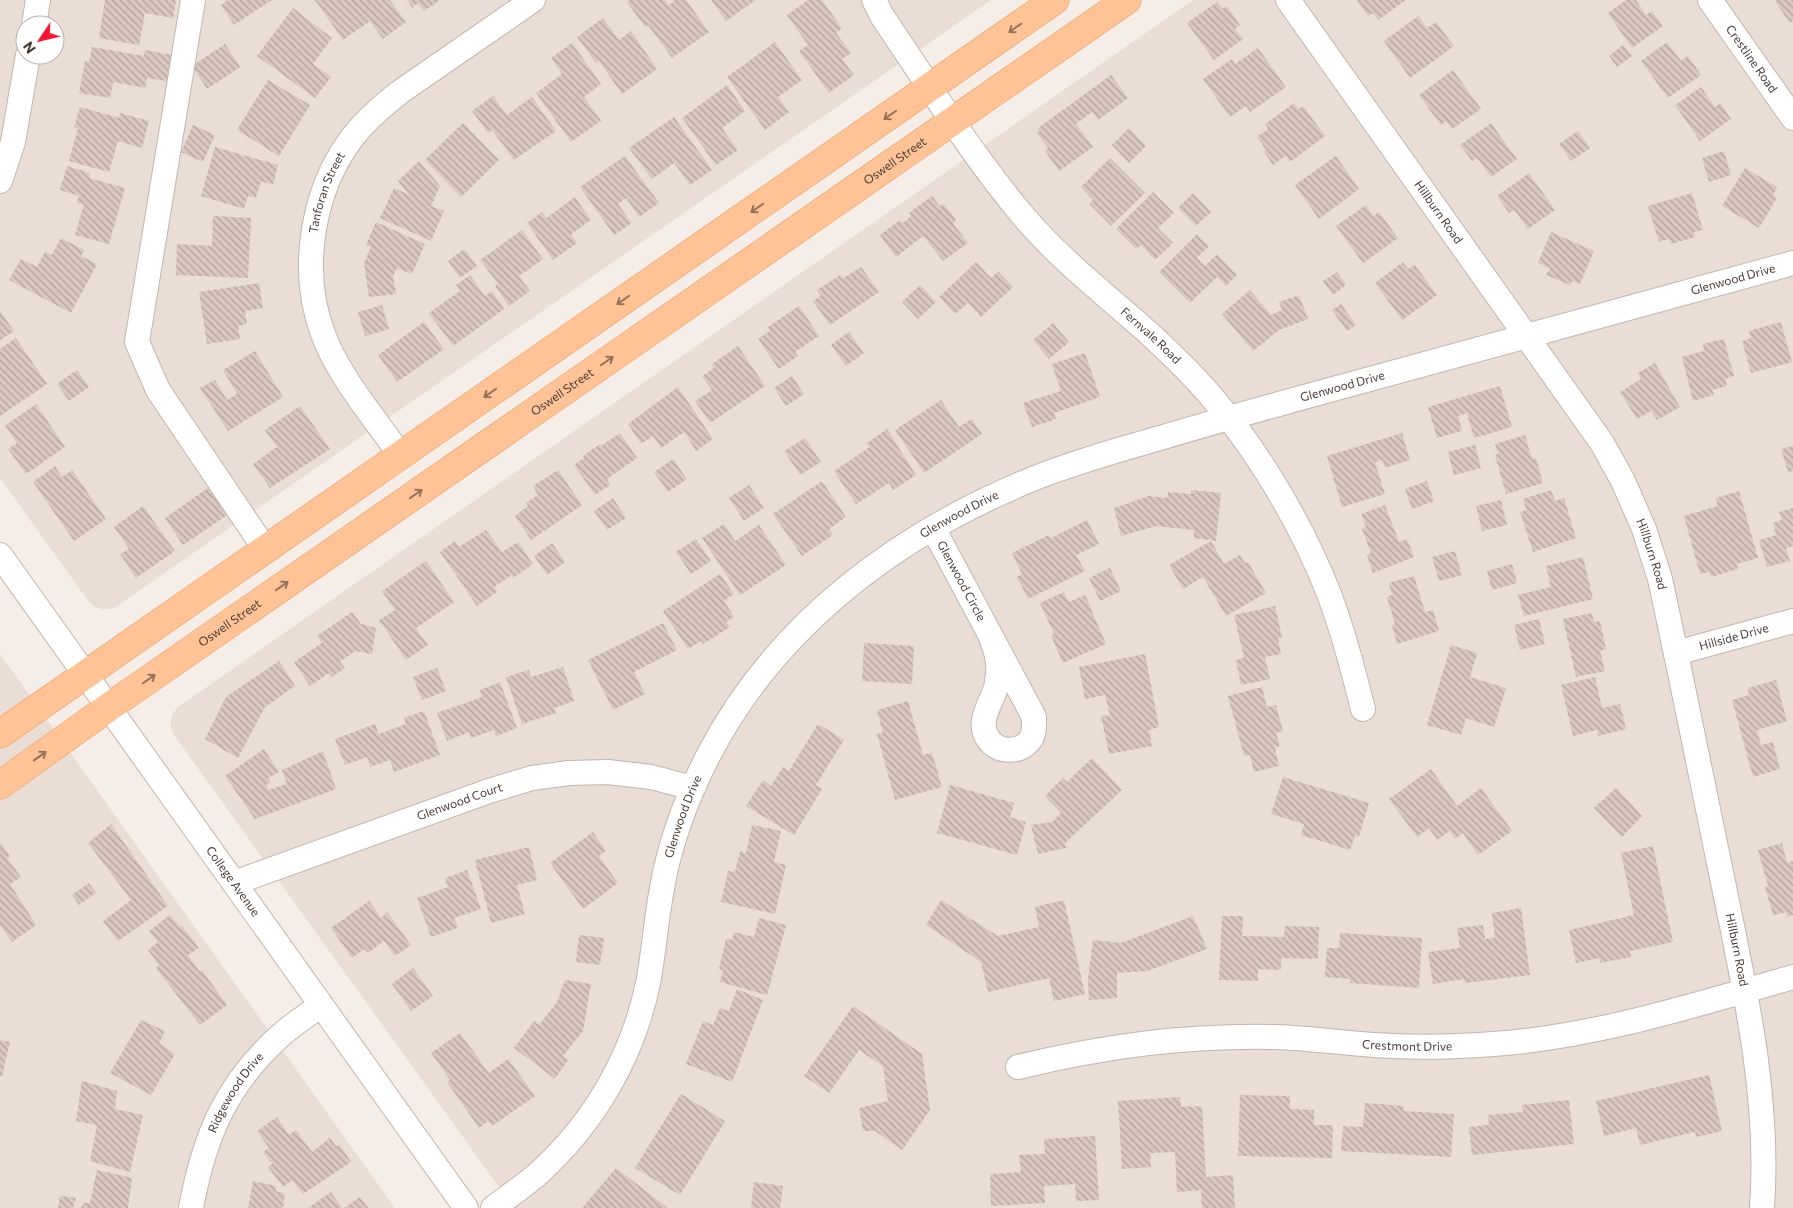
<svg xmlns="http://www.w3.org/2000/svg" width="1793" height="1208" font-family="Commissioner,sans-serif">
	<style>
		.residential { fill: #e9ddd5; fill-rule: evenodd }
		.building { fill: url(#building-back-hatch) }
		.lines { fill: none; stroke-linecap: round; stroke-linejoin: round }
		.minor-casing { stroke: #c4b5ac; stroke-width: 26 }
		.major-casing { stroke: #ed985d; stroke-width: 29 }
		.minor { stroke: #fff; stroke-width: 24 }
		.major { stroke: #ffc396; stroke-width: 28 }
		.oneway { stroke: #92725c }
		.labels { text-anchor: middle; stroke-width: 4.5; stroke-linejoin: round; paint-order: stroke }
		.street-label { font-size: 12px; fill: #493c36; stroke: #fff }
	</style>
	<defs>
		<pattern id="building-back-hatch" width="6" height="6" patternUnits="userSpaceOnUse" patternTransform="scale(1.25)"><rect width="6" height="6" fill="#dac7bf"/><path d="M-1 5l2 2M0 0l6 6M5-1l2 2" fill="none" stroke="#b3a39c"/></pattern>
	</defs>
	<rect width="100%" height="100%" fill="#f5ede7"/>
	<path class="residential" d="M0,0H991L117,606L110,609H102L95,607L89,602L0,478ZM25,25H55V55H25Z
		M1193,0H1793V1208H514L174,735L171,728V720L173,713L178,707Z
		M0,654L395,1208H0Z"/>
	<path class="building" d="M105,0H176L173,18L145,13L139,45L99,38Z
		M228,0H272L234,25L221,5Z
		M315,0H390L406,22L383,39L370,21L343,40Z
		M407,0H440L424,11L418,3L412,8Z
		M630,0H665L669,5L675,0H686L709,32L672,58L648,25L645,27L627,2Z
		M711,0H756L726,21Z
		M808,0H822L842,28L836,33L851,53L842,59L854,75L829,93L799,51L808,45L787,15Z
		M1357,0H1406L1378,20L1373,13L1368,16Z
		M1626,0H1636L1646,15L1652,11L1663,26L1632,48L1608,13Z
		M1776,0H1793V21L1790,23L1775,1Z
		M1217,2L1222,9L1227,6L1240,25L1235,29L1243,39L1214,60L1187,23Z
		M293,8L332,38L313,64L331,77L315,98L257,56Z
		M1418,16L1427,28L1436,22L1454,46L1410,78L1384,41Z
		M603,18L619,40L631,31L657,69L622,94L599,61L596,63L577,37Z
		M775,42L802,80L778,97L789,112L765,130L727,77Z
		M1667,42L1681,61L1688,56L1701,75L1668,98L1641,61Z
		M572,43L601,84L584,97L601,121L571,142L536,93L562,74L551,58Z
		M225,44L240,67L207,89L192,66Z
		M1623,45L1632,56L1617,67L1609,56Z
		M92,47L144,56L145,50L172,55L167,81L147,78L145,88L113,82L110,98L79,93L85,61L89,62Z
		M1258,48L1286,87L1250,112L1246,106L1230,117L1203,79L1232,59L1235,64Z
		M1453,70L1481,109L1452,129L1446,121L1441,125L1419,95Z
		M1111,75L1128,98L1098,120L1092,112L1076,124L1093,147L1059,171L1045,151L1048,148L1037,133L1040,131L1038,128Z
		M268,80L310,105L279,156L237,130Z
		M727,85L745,111L722,128L738,150L716,165L682,118Z
		M1701,87L1715,107L1720,103L1731,119L1700,141L1675,105Z
		M493,96L507,115L532,97L556,131L514,160L492,130L488,133L472,111Z
		M1294,103L1298,109L1303,106L1325,136L1290,162L1286,155L1273,165L1264,152L1266,150L1257,137L1268,129L1265,124Z
		M80,107L119,118L120,113L149,121L142,148L118,141L109,172L69,161L78,128L74,127Z
		M674,117L712,170L690,185L674,163L652,179L629,148Z
		M463,123L499,160L461,197L425,160Z
		M1491,123L1517,159L1491,177L1477,158L1472,161L1460,145Z
		M193,125L215,135L203,162L181,152Z
		M1129,128L1146,146L1129,163L1112,145Z
		M1578,131L1590,148L1571,161L1559,144Z
		M215,147L278,165L273,185L261,181L256,198L248,196L244,209L201,196Z
		M1724,151L1731,175L1709,182L1702,158Z
		M625,156L659,203L639,217L626,198L618,204L632,223L614,235L580,187Z
		M1336,156L1359,189L1319,219L1295,185Z
		M1110,158L1145,193L1111,226L1089,204L1093,200L1081,187Z
		M419,161L440,186L431,206L444,211L431,241L380,218L394,188L409,195L398,181Z
		M67,166L90,173L89,178L125,188L109,244L75,235L84,204L77,203L79,196L60,190Z
		M1745,168L1777,187L1773,195L1777,198L1759,228L1722,206Z
		M1529,173L1555,210L1528,229L1514,210L1509,213L1497,196Z
		M1153,192L1174,213L1158,228L1173,243L1155,260L1141,245L1136,249L1116,229Z
		M1193,193L1211,212L1196,226L1178,208Z
		M1692,193L1703,230L1694,232L1695,237L1671,244L1669,239L1659,242L1648,206Z
		M932,196L940,206L944,204L956,220L953,223L968,243L943,261L923,236L896,257L880,235L900,220L903,223L911,216L909,213Z
		M575,197L591,220L571,234L577,243L553,260L527,223L542,212L546,218Z
		M1366,205L1373,216L1379,212L1398,238L1363,263L1336,226Z
		M213,216L251,218L248,278L176,275L177,244L212,246Z
		M376,222L425,244L412,274L397,268L393,277L396,294L369,297L364,263L371,247L366,245Z
		M522,230L543,259L519,276L530,291L509,306L495,286L498,284L480,260Z
		M1551,232L1594,251L1580,284L1572,281L1570,285L1546,275L1550,268L1538,263Z
		M1197,234L1209,246L1197,258L1205,266L1217,254L1237,275L1226,286L1217,277L1190,303L1159,272Z
		M61,238L84,250L81,256L97,264L71,313L9,280L21,259L37,267L45,252L52,255Z
		M464,249L477,266L460,278L448,261Z
		M976,262L991,278L998,271L1013,287L981,317L968,303L955,314L939,297Z
		M1403,262L1408,269L1415,265L1437,295L1402,320L1375,283Z
		M861,267L879,292L830,325L813,301L821,296L817,290L840,275L842,279Z
		M1337,272L1346,285L1333,295L1323,281Z
		M470,275L485,296L492,291L504,309L453,346L429,313L460,291L456,285Z
		M259,283L263,308L245,311L247,324L238,326L240,339L207,344L199,292Z
		M920,285L936,302L918,319L902,302Z
		M1250,290L1271,315L1282,310L1279,302L1299,295L1308,319L1279,330L1253,351L1222,314Z
		M1341,304L1356,325L1347,331L1332,310Z
		M382,305L389,329L365,336L358,312Z
		M799,306L819,336L795,352L798,356L779,369L758,339L770,331L768,327Z
		M0,311L14,331L0,340Z
		M424,322L444,349L397,382L378,355Z
		M1781,322L1792,362L1751,373L1742,341L1751,338L1749,331Z
		M1053,323L1069,342L1049,359L1033,340Z
		M849,332L864,353L846,366L831,345Z
		M16,338L47,384L0,416V349Z
		M1724,339L1734,376L1725,379L1727,386L1712,390L1714,395L1693,401L1682,357L1704,351L1703,344Z
		M738,346L765,386L710,423L695,401L712,390L702,376L714,368L712,364Z
		M255,351L283,397L228,431L200,388L215,380L227,400L237,394L223,370Z
		M1085,353L1100,397L1054,413L1056,419L1032,427L1023,403L1061,391L1052,364Z
		M1655,363L1680,407L1657,420L1651,411L1637,419L1620,392L1641,379L1638,373Z
		M77,370L89,387L69,401L57,384Z
		M792,376L804,394L786,406L774,388Z
		M1500,386L1512,427L1474,438L1467,413L1458,416L1462,431L1437,438L1428,407Z
		M678,387L713,439L696,451L684,432L661,448L653,436L641,444L628,424Z
		M941,400L959,427L972,419L982,434L924,473L895,430Z
		M36,404L65,447L26,474L8,449L17,443L5,426Z
		M300,406L330,449L270,488L253,464L277,447L265,430Z
		M887,429L916,475L893,490L889,483L856,504L834,471L870,447L867,443Z
		M620,433L637,458L607,479L610,485L595,495L574,465L584,458L583,456L600,444L601,446Z
		M1402,433L1410,460L1385,468L1382,460L1375,462L1385,494L1342,507L1327,456Z
		M1525,435L1532,459L1536,458L1543,483L1506,494L1495,455L1498,454L1495,444Z
		M805,438L821,462L800,475L784,451Z
		M1475,445L1481,468L1454,475L1448,452Z
		M1793,446V471L1788,472L1781,449Z
		M673,459L687,479L668,492L654,472Z
		M55,466L62,477L72,470L106,519L74,541L33,482Z
		M558,470L582,505L531,540L515,516L528,506L526,503L538,495L533,486Z
		M822,481L846,517L829,529L833,535L802,556L773,514Z
		M1427,481L1434,501L1412,509L1405,489Z
		M749,485L764,508L744,521L729,498Z
		M208,488L227,515L183,545L165,518Z
		M1191,490L1221,493L1216,541L1194,538V530L1156,526L1121,536L1114,508L1149,496L1167,498L1168,492L1191,494Z
		M1551,490L1555,501L1564,498L1576,538L1533,552L1520,512L1526,510L1523,499Z
		M1739,491L1758,558L1737,564L1738,569L1711,577L1709,572L1700,574L1684,516L1718,506L1716,498Z
		M613,498L626,518L607,530L594,511Z
		M1501,500L1507,525L1482,531L1476,506Z
		M1385,505L1399,542L1407,539L1414,557L1373,573L1367,555L1371,553L1362,529L1366,527L1361,514Z
		M143,506L175,551L136,578L120,554L129,549L114,527Z
		M1793,508V546L1786,548L1790,561L1767,567L1759,540L1776,535L1773,523L1782,520L1779,512Z
		M1087,520L1099,544L1076,555L1085,571L1028,599L1017,577L1022,574L1012,553L1049,535L1051,538Z
		M724,524L735,541L759,525L786,565L740,595L702,538Z
		M486,530L502,552L518,542L533,564L513,578L512,575L494,587L497,592L477,606L440,552L455,541L459,547Z
		M696,539L711,561L691,574L676,552Z
		M1211,541L1224,564L1240,555L1245,563L1248,562L1266,593L1226,616L1203,577L1183,589L1169,565Z
		M552,543L565,562L547,575L534,556Z
		M1455,551L1462,575L1439,581L1432,557Z
		M1583,557L1593,599L1524,616L1518,595L1551,587L1546,566Z
		M426,561L454,602L416,628L428,645L406,660L379,620L395,610L382,591Z
		M1512,564L1517,583L1492,590L1487,571Z
		M1110,568L1121,591L1100,601L1089,578Z
		M720,574L734,594L724,601L734,617L726,622L730,627L703,644L701,641L688,649L663,611Z
		M1414,576L1425,612L1433,610L1439,631L1397,644L1392,625L1395,624L1387,597L1392,595L1389,583Z
		M1064,592L1069,602L1085,595L1106,644L1063,663L1051,636L1054,634L1040,603Z
		M1275,606L1282,637L1278,638L1281,654L1265,657L1270,679L1241,685L1236,660L1244,658L1234,615Z
		M352,612L361,624L376,628L372,654L355,651L340,662L345,668L332,677L329,673L310,686L294,662L322,643L317,636Z
		M1592,613L1594,622L1600,621L1606,649L1600,651L1605,671L1576,677L1563,619Z
		M1539,619L1545,644L1520,650L1514,625Z
		M663,623L677,650L634,672L645,694L613,710L588,660Z
		M864,643L914,646L912,684L862,681Z
		M1451,645L1477,653L1470,677L1506,688L1494,727L1466,718L1461,735L1427,725Z
		M1145,654L1159,727L1149,730L1152,746L1109,754L1101,716L1110,715L1105,695L1085,699L1079,667Z
		M279,661L295,686L265,707L238,758L205,739L226,697Z
		M563,667L574,701L554,708L556,713L522,724L506,677L529,670L531,677Z
		M437,668L446,691L422,700L413,677Z
		M1595,677L1602,708L1620,704L1626,729L1598,736L1597,730L1573,736L1561,685Z
		M1776,680L1787,721L1757,730L1761,745L1773,742L1780,769L1753,777L1732,700L1749,695L1748,688Z
		M500,682L517,728L496,736L494,730L471,738L469,732L447,741L437,713L482,697L480,690Z
		M1262,687L1267,707L1276,705L1283,731L1276,733L1280,746L1275,747L1279,766L1254,772L1250,755L1244,756L1228,696Z
		M908,701L923,755L932,753L942,787L895,800L877,734L883,733L877,710Z
		M424,711L440,755L394,772L390,760L370,767L367,757L345,765L335,739L375,724L379,734L406,724L404,718Z
		M818,724L844,740L816,785L822,789L794,835L746,806L763,780L771,786L783,767L789,771Z
		M264,749L279,772L268,778L271,783L266,785L268,790L287,784L282,770L323,751L336,789L255,819L225,776Z
		M1092,758L1122,790L1065,843L1066,848L1038,854L1031,825L1052,822L1061,813L1045,796L1063,778L1067,782Z
		M1431,769L1457,806L1481,788L1512,831L1478,855L1463,833L1455,839L1450,831L1437,840L1429,828L1417,837L1389,799Z
		M1283,777L1369,803L1359,837L1355,836L1350,850L1301,835L1304,824L1271,814Z
		M950,785L1014,803L1010,817L1026,822L1017,855L937,833Z
		M1616,788L1642,816L1622,837L1594,808Z
		M111,824L168,906L118,941L103,921L131,900L88,843Z
		M752,825L781,831L774,862L786,865L775,914L721,902L728,871L735,872L740,851L746,853Z
		M593,832L606,851L599,856L618,883L583,909L550,863Z
		M0,842L10,856L7,858L21,877L10,884L36,925L12,942L0,925Z
		M1782,843L1787,863L1793,861V915L1787,917L1786,912L1773,915L1765,887L1768,886L1758,850Z
		M1653,846L1673,942L1630,951L1631,957L1600,963L1599,958L1576,963L1569,930L1634,915L1621,853Z
		M529,847L537,880L517,885L525,914L491,923L475,860Z
		M467,870L481,909L454,918L458,928L431,937L417,898L448,887L445,878Z
		M89,883L96,893L79,905L72,895Z
		M941,900L998,936L1039,927L1035,907L1064,900L1085,994L1054,1001L1049,978L988,992L981,962L926,925Z
		M369,901L381,918L387,912L411,945L395,956L384,941L368,953L364,949L352,958L331,928Z
		M1521,908L1530,975L1465,983L1464,979L1433,984L1428,952L1460,948L1457,928L1483,925L1485,939L1495,938L1492,913Z
		M170,915L180,927L182,926L199,948L188,955L200,972L202,970L227,1005L200,1025L156,968L159,965L148,950L158,942L149,931Z
		M1193,916L1207,949L1147,971L1117,973V998L1089,1000L1088,979L1093,940L1121,943Z
		M1222,916H1243L1242,936L1284,937L1285,926L1319,927L1318,959L1281,958V970L1258,969V981L1219,980Z
		M759,918L786,925L767,995L720,982L723,970L719,969L726,939L732,940L734,932L754,937Z
		M1340,933L1422,938L1419,988L1350,983V979L1325,977L1327,948H1339Z
		M579,935L604,938L600,965L576,962Z
		M413,968L433,996L411,1011L392,984Z
		M565,980L591,984L583,1031L563,1056L568,1060L555,1079L514,1048L534,1021L539,1025L557,1002Z
		M737,989L763,1000L732,1082L686,1064L703,1021L713,1025L720,1008L729,1011Z
		M853,1006L922,1054L930,1110L902,1150L875,1131H863L859,1108L888,1101L883,1066L859,1050L829,1093L804,1076Z
		M141,1020L165,1031L159,1043L175,1054L151,1095L110,1073Z
		M460,1033L489,1073L508,1059L535,1096L492,1126L488,1121L479,1128L447,1082L450,1080L431,1053Z
		M0,1040L10,1042L2,1077L0,1076Z
		M1709,1075L1722,1131L1696,1137L1695,1132L1640,1145L1636,1128L1604,1136L1596,1101Z
		M82,1081L117,1091L115,1109L143,1115L130,1172L90,1161L97,1125L76,1121Z
		M681,1094L725,1121L680,1195L635,1168Z
		M1240,1095L1290,1096V1109L1314,1110V1125H1333L1332,1158L1238,1156Z
		M1180,1097L1181,1107L1202,1106L1206,1177L1233,1175L1235,1208H1202L1201,1190L1177,1192L1175,1152L1150,1153L1151,1167L1122,1169L1118,1101Z
		M1569,1100L1574,1144L1472,1155L1469,1127L1489,1125L1488,1115L1523,1112L1522,1105Z
		M1365,1103L1404,1106L1403,1111L1454,1114L1451,1157L1341,1151L1343,1126L1363,1127Z
		M277,1117L289,1135L296,1130L312,1152L330,1138L336,1146L340,1145L351,1162L303,1194L292,1180L283,1187L268,1167L274,1162H270L263,1152L269,1148L257,1131Z
		M1095,1136L1099,1200L1076,1201L1075,1184L1044,1186L1045,1203L991,1206L990,1174L1021,1172L1019,1155L1045,1154L1044,1139Z
		M616,1168L668,1208H582Z
		M97,1170L132,1178L128,1208H81L83,1203H90Z
		M253,1181L276,1186V1191L285,1194L283,1208H248Z
		M754,1182L783,1186L780,1208H751Z
		M331,1192L342,1208H308Z
		M60,1196L76,1198L73,1208H58Z
		M360,1197L368,1208H344Z"/>
	<g class="lines">
		<g class="minor-casing">
			<g id="minor">
				<path d="M193,0L137,342L158,390L265,549"/>
				<path id="s1" d="M874,0L882,16C928,84 971,154 1024,217C1059,258 1102,292 1143,328C1158,341 1172,355 1187,370C1246,430 1298,515 1329,594C1343,631 1353,670 1363,709"/>
				<path id="s2" d="M1288,0L1602,443L1623,481L1644,529L1660,579C1682,680 1702,781 1723,882C1745,990 1770,1098 1762,1208"/>
				<path id="s3" d="M1710,0L1793,118"/>
				<path d="M34,25L38,0"/>
				<path d="M0,181L13,142L28,55"/>
				<path id="s4" d="M400,455C374,417 339,377 323,334C298,267 313,181 361,127C373,114 386,103 400,92L533,0"/>
				<path id="s5" d="M933,528L1034,717C1034,725 1035,733 1030,740C1020,753 999,753 989,740C977,725 988,708 994,693C997,687 997,680 998,674C1000,659 994,646 989,632"/>
				<path id="s6" d="M0,555L466,1208"/>
				<path id="s7" d="M1676,653L1793,621"/>
				<path id="s8" d="M234,883L489,791L532,778L569,773L608,772L651,777L693,788"/>
				<path id="s9" d="M1018,1067C1105,1046 1186,1035 1276,1037C1309,1038 1342,1043 1374,1045C1414,1048 1454,1047 1493,1044C1595,1037 1695,1005 1793,977"/>
				<path id="s10" d="M191,1208C204,1137 226,1084 281,1035C293,1024 308,1015 321,1005"/>
				<path id="s11" d="M493,1208C509,1196 527,1184 541,1171C595,1121 633,1056 648,983C654,952 656,920 662,888C670,843 687,797 708,756C776,624 899,533 1035,478C1075,462 1118,450 1160,438C1230,417 1300,398 1370,379C1511,340 1652,302 1793,263"/>
			</g>
		</g>
		<g class="major-casing">
			<g id="major">
				<path d="M0,734L1055,0"/>
				<path id="s12" d="M0,785L109,707L1127,0"/>
			</g>
		</g>
		<use href="#minor" class="minor"/>
		<use href="#major" class="major"/>
	</g>
	<defs><path id="oneway-shaft" d="M-6 0H5M1.5-3L5.5 0L1.5 3" fill="none" stroke-width="1.6" stroke-linecap="round" stroke-linejoin="round" transform="scale(1.25)"/></defs>
	<g class="oneway">
		<use href="#oneway-shaft" transform="translate(1015 28) rotate(145)"/>
		<use href="#oneway-shaft" transform="translate(890 115) rotate(145)"/>
		<use href="#oneway-shaft" transform="translate(757 208) rotate(145)"/>
		<use href="#oneway-shaft" transform="translate(623 300) rotate(145)"/>
		<use href="#oneway-shaft" transform="translate(607 361) rotate(-35)"/>
		<use href="#oneway-shaft" transform="translate(490 393) rotate(145)"/>
		<use href="#oneway-shaft" transform="translate(416 494) rotate(-35)"/>
		<use href="#oneway-shaft" transform="translate(282 586) rotate(-35)"/>
		<use href="#oneway-shaft" transform="translate(149 679) rotate(-35)"/>
		<use href="#oneway-shaft" transform="translate(40 756) rotate(-36)"/>
	</g>
	<g class="labels">
		<g class="street-label">
			<text dy="4" stroke="none"><textPath href="#s3" startOffset="72">Crestline Road</textPath></text>
			<text dy="4" stroke="none"><textPath href="#s12" startOffset="1091">Oswell Street</textPath></text>
			<text dy="4" stroke="none"><textPath href="#s4" startOffset="289">Tanforan Street</textPath></text>
			<text dy="4" stroke="none"><textPath href="#s2" startOffset="260">Hillburn Road</textPath></text>
			<text dy="4" stroke="none"><textPath href="#s11" startOffset="1681">Glenwood Drive</textPath></text>
			<text dy="4" stroke="none"><textPath href="#s1" startOffset="438">Fernvale Road</textPath></text>
			<text dy="4" stroke="none"><textPath href="#s11" startOffset="1276">Glenwood Drive</textPath></text>
			<text dy="4" stroke="none"><textPath href="#s12" startOffset="686">Oswell Street</textPath></text>
			<text dy="4" stroke="none"><textPath href="#s11" startOffset="871">Glenwood Drive</textPath></text>
			<text dy="4" stroke="none"><textPath href="#s2" startOffset="665">Hillburn Road</textPath></text>
			<text dy="4" stroke="none"><textPath href="#s5" startOffset="60">Glenwood Circle</textPath></text>
			<text dy="4" stroke="none"><textPath href="#s12" startOffset="281">Oswell Street</textPath></text>
			<text dy="4" stroke="none"><textPath href="#s7" startOffset="60">Hillside Drive</textPath></text>
			<text dy="4" stroke="none"><textPath href="#s8" startOffset="240">Glenwood Court</textPath></text>
			<text dy="4" stroke="none"><textPath href="#s11" startOffset="451">Glenwood Drive</textPath></text>
			<text dy="4" stroke="none"><textPath href="#s6" startOffset="401">College Avenue</textPath></text>
			<text dy="4" stroke="none"><textPath href="#s2" startOffset="1070">Hillburn Road</textPath></text>
			<text dy="4" stroke="none"><textPath href="#s9" startOffset="392">Crestmont Drive</textPath></text>
			<text dy="4" stroke="none"><textPath href="#s10" startOffset="125">Ridgewood Drive</textPath></text>
		</g>
	</g>
	<g transform="translate(40 40) rotate(235)"><circle r="24" fill="#ffffff" stroke="#b6b1af"/>
	<path d="M0-4L9 19L0 12L-9 19Z" fill="#ff1436"/>
	<text y="-8" font-size="14" font-weight="bold" text-anchor="middle" fill="#493c36">N</text>
	</g>
</svg>
